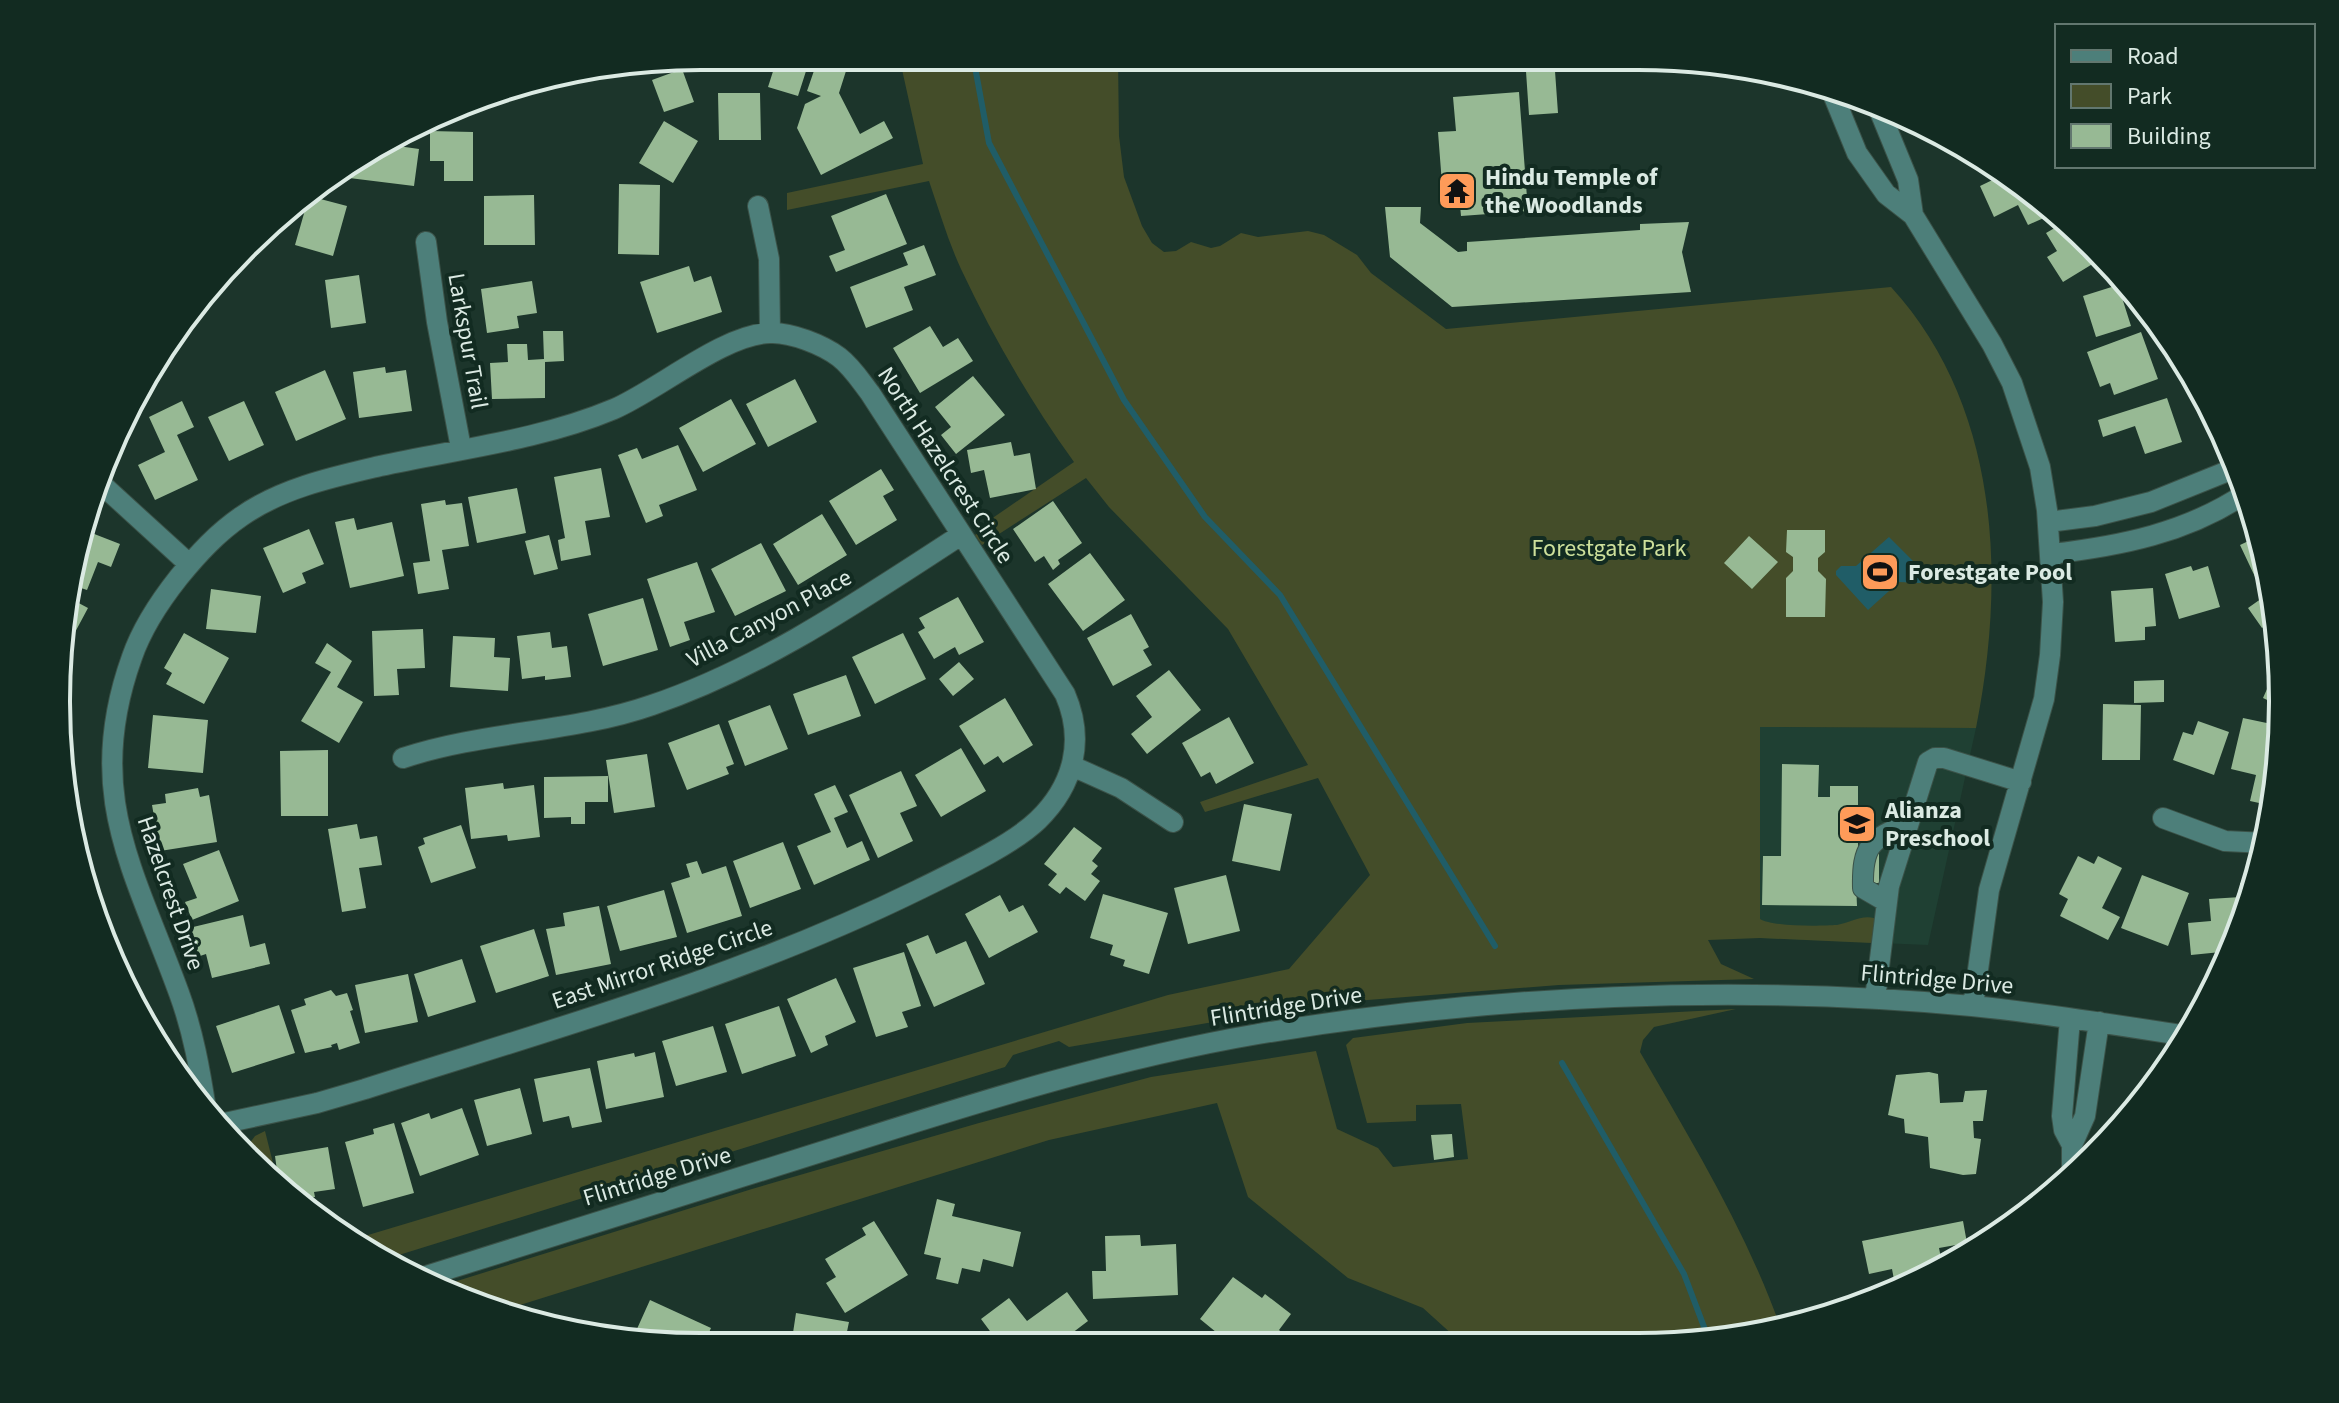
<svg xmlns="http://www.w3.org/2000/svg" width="2339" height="1403" font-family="'Source Sans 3',sans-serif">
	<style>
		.built { fill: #1f4033 }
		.green { fill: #444d29 }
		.water { fill: #205d67 }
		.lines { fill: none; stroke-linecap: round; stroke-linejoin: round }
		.stream { stroke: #205d67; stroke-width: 6 }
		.building { fill: #97b994 }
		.minor-casing { stroke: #3b5248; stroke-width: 22 }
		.minor { stroke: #4d7f7a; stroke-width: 20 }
		.labels { text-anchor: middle; stroke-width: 8; stroke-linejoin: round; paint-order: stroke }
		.poi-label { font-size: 24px; font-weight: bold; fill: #dbeae3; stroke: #122b21; text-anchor: start }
		.street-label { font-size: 24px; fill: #dbeae3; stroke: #122b21 }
		.park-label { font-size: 24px; fill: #cee09b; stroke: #122b21 }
		.rim { fill: none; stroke: #dbeae3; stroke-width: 4 }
	</style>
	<rect width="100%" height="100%" fill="#1c352b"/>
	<path class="built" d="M1760,727L1976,728L1928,945L1760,938Z"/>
	<path class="green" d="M899,56L1118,57L1119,136L1124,177L1142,226L1152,243L1164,252L1176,251L1191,242L1211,248L1220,246L1241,233L1258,237L1308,231L1324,235L1357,255L1371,273L1446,329L1891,287C2000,406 2006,578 1976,728L1760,727V919C1774,927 1820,926 1837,925C1850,923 1860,915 1874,918L1879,924L1876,938L1872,943L1760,938L1708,940L1721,964L1754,979L1559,985L1317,1004L1069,1047L1059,1041L1013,1055L1005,1067L386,1259L348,1241L1168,995L1289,969L1370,875L1318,778L1205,812L1200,802L1308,765L1228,629L1109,507L1086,478L982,545L975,535L983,529L981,526L1074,462C1030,401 993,337 961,269C948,241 939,210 929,181L787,210V193L923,164Z
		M1736,1009L1654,1027L1643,1040L1640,1052C1691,1141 1745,1228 1780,1326L1680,1346H1465L1423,1308L1348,1278L1248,1197L1217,1103L1049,1140L494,1313L441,1286L752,1189L979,1123L1151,1077L1316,1051L1337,1129L1378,1148L1393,1167L1468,1159L1461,1104L1416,1105V1121L1367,1123L1346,1045L1353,1038L1467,1023Z
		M265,1131L276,1175L246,1148L255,1136Z"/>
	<path class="water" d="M1889,537L1926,574V579L1920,583L1899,582L1868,610L1836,575V571L1841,566H1856Z"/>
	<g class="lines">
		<path class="stream" d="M973,56L989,143L1124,400L1205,517L1280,595L1495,946
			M1562,1063L1684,1274L1709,1340"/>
	</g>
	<path class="building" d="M1525,57H1554L1558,113L1529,115Z
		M777,59L807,68L798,96L768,87Z
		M817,62L846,71L839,93L860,134L884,121L893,138L821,175L797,128L805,104L821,96L807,91Z
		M682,69L694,102L664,112L652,80Z
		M1519,92L1528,211L1461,216L1458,183L1442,184L1438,132L1456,131L1453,97Z
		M718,93H760L761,140H719Z
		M664,121L698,141L673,183L639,163Z
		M430,131L473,132V181H444V161H430Z
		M391,145L419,149L414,186L333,176Z
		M2007,173L2014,183L2016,181L2055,213L2028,225L2018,205L1994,217L1980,186Z
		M619,184L660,185L659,255L618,254Z
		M886,194L907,244L836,272L829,256L845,250L831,216Z
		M534,195L535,245H484V196Z
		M309,196L347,206L333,256L295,245Z
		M1385,207H1421L1420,223L1458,252L1467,251V242L1640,230V224L1689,222L1682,252L1691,292L1452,307L1390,257Z
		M2065,222L2094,245L2104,257L2063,282L2047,257L2057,251L2046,233Z
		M924,245L936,275L904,287L913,310L866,328L850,287L908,265L903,253Z
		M689,266L694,282L711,276L722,312L657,333L640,282Z
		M359,275L366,323L331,328L325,280Z
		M532,281L537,313L517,316L519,328L487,333L481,289Z
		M2118,285L2131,326L2096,337L2083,296Z
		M930,326L943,347L958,338L973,361L920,393L893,348Z
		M543,331H563L564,361L545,362V398L492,399L490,363L508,362L507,344H527L528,360L544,359Z
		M2141,332L2158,379L2114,395L2110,383L2100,387L2087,352Z
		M385,367L386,373L406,370L412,411L359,418L353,372Z
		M325,370L346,419L296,441L275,392Z
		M973,376L1005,415L956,454L941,435L951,427L935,407Z
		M795,379L817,422L768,447L746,404Z
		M2167,398L2182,442L2145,454L2135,426L2103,437L2098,420Z
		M731,399L756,444L703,472L679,428Z
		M182,401L194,427L177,435L198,480L155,500L138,465L165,452L149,417Z
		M244,401L264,445L229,461L208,417Z
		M1011,442L1014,456L1030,453L1036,489L990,498L984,470L971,473L967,450Z
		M678,445L697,490L659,505L663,516L646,523L618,455L637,448L642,459Z
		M601,468L610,517L585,521L591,555L561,561L558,540L565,538L554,477Z
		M881,469L894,490L883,496L897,520L856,545L829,501Z
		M517,488L526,533L477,543L468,497Z
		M445,500L446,505L462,503L469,546L442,550L449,589L418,594L413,563L430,561L421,504Z
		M1053,501L1082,543L1058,560L1060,564L1053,570L1044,556L1035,562L1013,529Z
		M822,514L847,555L798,585L773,544Z
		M354,518L357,530L392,522L404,576L350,588L335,522Z
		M309,529L324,564L302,573L306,583L283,593L263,548Z
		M84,530L120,544L111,567L98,562L87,590L75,586Z
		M1787,530H1825V552L1818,558V571L1826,579L1825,617H1786V578L1793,571V557L1786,552Z
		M549,535L558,569L534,575L525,541Z
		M1749,536L1778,562L1752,589L1724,563Z
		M2259,536L2270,575L2257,581L2240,545Z
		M761,543L786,591L735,616L711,569Z
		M1090,553L1125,600L1083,631L1048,584Z
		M697,562L715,612L684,622L690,640L670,647L647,579Z
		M2191,566L2193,571L2208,566L2220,607L2179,619L2165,574Z
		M2153,588L2156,626L2145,627V640L2115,642L2111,591Z
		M211,589L261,596L256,633L206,629Z
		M2272,591L2275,619L2262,628L2248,608Z
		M958,597L984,642L959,655L955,647L934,659L918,632L925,628L919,618Z
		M643,598L658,650L603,666L588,614Z
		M73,600L88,608L65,651H64Z
		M1131,614L1149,647L1143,650L1152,665L1113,686L1087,638Z
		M423,629L425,668L397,669L399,695L374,696L372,631Z
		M550,632L552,648L567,646L571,677L545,680V676L522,679L517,636Z
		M184,633L229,658L204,704L166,684L172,673L164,668Z
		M903,633L926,679L875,704L852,657Z
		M453,636L495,638L494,657L510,658L508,691L450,687Z
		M327,643L352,661L337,687L363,702L339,743L301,721L331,672L315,663Z
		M959,662L974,679L953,696L939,679Z
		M2279,662L2283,702L2282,707L2263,698Z
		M1169,670L1201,710L1147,754L1131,734L1152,717L1136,696Z
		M846,675L861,716L808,735L793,694Z
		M2164,680V702L2134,703V681Z
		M1005,698L1033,745L1003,763L998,756L984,765L959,726Z
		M2103,704L2141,705L2140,760H2102Z
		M770,705L788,749L745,766L728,721Z
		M153,715L208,720L203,773L148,768Z
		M1229,717L1254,763L1216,784L1210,772L1201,777L1182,743Z
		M2243,718L2281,726L2273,806L2250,801L2256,775L2231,769Z
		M2198,721L2229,732L2214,775L2173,760L2183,732L2193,735Z
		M719,724L734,764L726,767L729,774L687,790L668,743Z
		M961,748L986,791L941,817L915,775Z
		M328,750V816H281L280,751Z
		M647,754L655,807L614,813L606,760Z
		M1782,764L1819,765L1818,797H1830V786H1858V850L1879,851V883H1856L1857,906L1762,905L1763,856H1781Z
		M901,771L917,806L900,813L913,841L878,858L849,795Z
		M608,776V802H585V824H571V817L544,818V777Z
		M503,783L504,789L534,785L540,837L508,841L507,835L471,839L465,788Z
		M835,785L848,812L834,818L847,848L862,841L870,860L814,885L797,846L831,832L814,794Z
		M198,788L200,797L209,795L217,842L160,851L152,805L166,803L165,794Z
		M1244,804L1292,814L1280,871L1232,861Z
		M357,824L360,839L377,836L382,865L359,868L366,908L342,912L328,829Z
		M461,825L476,868L431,883L418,847L425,844L423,838Z
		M1074,827L1102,848L1092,861L1098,866L1091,874L1100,881L1085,901L1066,887L1060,894L1048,885L1057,874L1044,864Z
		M783,842L801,889L750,908L733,861Z
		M219,850L239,901L192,920L185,902L197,898L183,864Z
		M2078,856L2094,864L2098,856L2122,868L2102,908L2120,917L2108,940L2060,916L2068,899L2059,894Z
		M697,861L702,874L726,866L742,916L687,933L671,883L690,877L686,864Z
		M1226,875L1240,931L1188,944L1174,888Z
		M2142,875L2189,893L2168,946L2121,928Z
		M2254,882L2236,942L2220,943L2221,952L2191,955L2188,923L2211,921L2209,899L2241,897L2240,883Z
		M664,890L677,937L620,951L607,906Z
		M1103,894L1168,913L1149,974L1123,966L1125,960L1110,955L1113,945L1090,938Z
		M1000,895L1009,912L1023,905L1038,932L989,958L965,914Z
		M599,906L611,964L556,975L546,929L565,926L563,913Z
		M243,915L250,947L265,943L270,964L212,978L206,954L197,957L189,928Z
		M534,929L549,976L496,993L480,946Z
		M928,935L936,954L966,941L985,984L934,1007L906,944Z
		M904,952L921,1006L902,1012L908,1027L876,1037L853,968Z
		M462,959L476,1002L428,1017L414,974Z
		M408,974L418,1022L365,1033L355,985Z
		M836,978L856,1022L825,1036L828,1045L811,1053L787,999Z
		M331,990L336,996L347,993L353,1010L350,1011L360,1043L339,1050L337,1043L331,1045L332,1047L305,1053L291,1010L306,1005L304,999Z
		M279,1005L295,1053L232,1073L216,1026Z
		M779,1006L796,1056L742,1074L725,1024Z
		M713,1026L727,1072L676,1086L662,1041Z
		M655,1052L664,1097L606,1109L597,1061L634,1053L635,1057Z
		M590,1068L602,1122L572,1128L569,1116L543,1122L534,1079Z
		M1929,1072L1938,1074L1940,1103L1963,1102L1965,1091L1987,1090L1983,1121H1973L1974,1138L1981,1139L1976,1174L1963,1175L1930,1168L1928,1137L1905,1133L1904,1119L1888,1115L1896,1075Z
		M520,1088L532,1134L487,1146L474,1100Z
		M462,1108L479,1155L420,1176L401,1123L429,1113L431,1119Z
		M394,1123L414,1193L363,1207L345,1142L374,1134L373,1129Z
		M1452,1134L1454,1157L1434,1160L1431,1135Z
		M328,1147L335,1189L314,1192L315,1197L301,1199L278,1178L275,1156Z
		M937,1199L955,1204L952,1216L1021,1232L1013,1267L983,1259L980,1272L962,1268L958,1284L936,1279L941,1258L924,1254Z
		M874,1221L908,1275L845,1313L826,1283L836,1277L825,1259L866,1235L862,1228Z
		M1963,1221L1967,1243L1939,1248L1943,1268L1896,1290L1892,1269L1869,1274L1862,1241Z
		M1140,1235L1141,1246L1176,1244L1178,1295L1093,1299L1092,1271H1106L1105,1236Z
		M1233,1277L1262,1298L1265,1294L1291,1314L1279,1330L1285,1335L1277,1346H1233L1200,1319Z
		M1067,1292L1088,1321L1055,1346H1001L981,1319L1009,1298L1027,1321Z
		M650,1300L711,1328L703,1346H659L632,1340Z
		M796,1313L849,1322L844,1346H791Z"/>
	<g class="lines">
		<g class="minor-casing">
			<path id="minor" d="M1830,87L1857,153L1886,194L1913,215L1992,344L2012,383L2040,467L2047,510L2053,602L2050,655L2044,699L1989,890L1973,1006
				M1878,107L1908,180L1913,215
				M758,206L769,259L770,333
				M426,242L437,322L461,448
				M98,481L189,564
				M2048,522L2095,516L2151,502L2238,467
				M2051,554C2120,546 2187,533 2246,493
				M403,758C484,731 572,733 652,705C764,667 862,599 961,535
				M1072,766L1121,788L1173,822
				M2163,818L2225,841L2266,843
				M1887,902L1863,888C1862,846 1870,839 1908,824
				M1875,999L1889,886L1928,762L1935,758H1944L2021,782
				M2070,1019L2062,1116L2064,1130L2072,1145
				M206,1110C200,1070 193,1031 179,993C134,869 83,793 132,657C142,628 160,601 179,577C198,554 217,533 242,516C282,488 333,477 380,466C458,449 540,440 614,409C658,390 724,334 770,333C791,332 823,345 839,357C852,367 860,380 870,393L1065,694C1085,740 1074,785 1038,820C1011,846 952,873 918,890C741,977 552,1029 365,1089L317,1103L220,1124
				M2072,1175V1145L2085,1116L2099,1022
				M423,1277C564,1233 705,1188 846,1144C981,1101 1118,1058 1258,1034C1490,995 1737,984 1972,1006C2044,1013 2116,1025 2187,1036
				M919,1346L922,1343L939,1346"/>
		</g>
		<use href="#minor" class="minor"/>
	</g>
	<defs>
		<g id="temple-square" transform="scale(2)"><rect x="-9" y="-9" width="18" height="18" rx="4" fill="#fe9b59" stroke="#122b21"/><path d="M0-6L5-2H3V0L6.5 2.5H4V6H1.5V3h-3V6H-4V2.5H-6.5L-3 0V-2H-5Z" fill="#111"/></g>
		<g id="stadium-square" transform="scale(2)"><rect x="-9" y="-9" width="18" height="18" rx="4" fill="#fe9b59" stroke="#122b21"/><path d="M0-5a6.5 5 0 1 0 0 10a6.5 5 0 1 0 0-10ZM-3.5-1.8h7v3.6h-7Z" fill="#111"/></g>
		<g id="school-square" transform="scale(2)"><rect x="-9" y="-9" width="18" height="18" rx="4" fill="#fe9b59" stroke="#122b21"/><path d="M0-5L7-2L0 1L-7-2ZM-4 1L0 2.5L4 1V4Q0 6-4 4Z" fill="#111"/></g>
	</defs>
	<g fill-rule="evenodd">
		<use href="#temple-square" x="1457" y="191"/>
		<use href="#stadium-square" x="1880" y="572"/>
		<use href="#school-square" x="1857" y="824"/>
	</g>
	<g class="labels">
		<g class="poi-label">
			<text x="1485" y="185">Hindu Temple of<tspan x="1485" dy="28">the Woodlands</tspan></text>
			<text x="1908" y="580">Forestgate Pool</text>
			<text x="1885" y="818">Alianza<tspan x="1885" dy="28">Preschool</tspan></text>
		</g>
		<g class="street-label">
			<text transform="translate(468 341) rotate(80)" y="8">Larkspur Trail</text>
			<text transform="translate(946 465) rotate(57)" y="8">North Hazelcrest Circle</text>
			<text transform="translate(769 618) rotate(-28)" y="8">Villa Canyon Place</text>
			<text transform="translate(171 893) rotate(71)" y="8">Hazelcrest Drive</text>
			<text transform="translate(662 964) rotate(-19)" y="8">East Mirror Ridge Circle</text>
			<text transform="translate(1937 979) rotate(5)" y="8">Flintridge Drive</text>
			<text transform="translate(1286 1006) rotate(-9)" y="8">Flintridge Drive</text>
			<text transform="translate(657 1176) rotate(-17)" y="8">Flintridge Drive</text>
		</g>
		<g class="park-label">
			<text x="1609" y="556">Forestgate Park</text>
		</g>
	</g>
	<path d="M0 0H2339V1403H0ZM701 70H1638A631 631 0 0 1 2269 701V702A631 631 0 0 1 1638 1333H701A631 631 0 0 1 70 702V701A631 631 0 0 1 701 70Z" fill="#122b21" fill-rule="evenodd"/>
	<path class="rim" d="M701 70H1638A631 631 0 0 1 2269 701V702A631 631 0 0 1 1638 1333H701A631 631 0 0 1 70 702V701A631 631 0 0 1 701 70Z"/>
	<rect x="2055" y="24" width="260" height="144" fill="#122b21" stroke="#62776f" stroke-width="2"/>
	<rect x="2071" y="50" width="40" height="12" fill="#4d7f7a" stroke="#62776f" stroke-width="2"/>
	<text x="2127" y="64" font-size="24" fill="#dbeae3">Road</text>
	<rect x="2071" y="84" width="40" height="24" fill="#444d29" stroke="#62776f" stroke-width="2"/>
	<text x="2127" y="104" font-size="24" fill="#dbeae3">Park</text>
	<rect x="2071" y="124" width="40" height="24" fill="#97b994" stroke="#62776f" stroke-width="2"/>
	<text x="2127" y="144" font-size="24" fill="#dbeae3">Building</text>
</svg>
